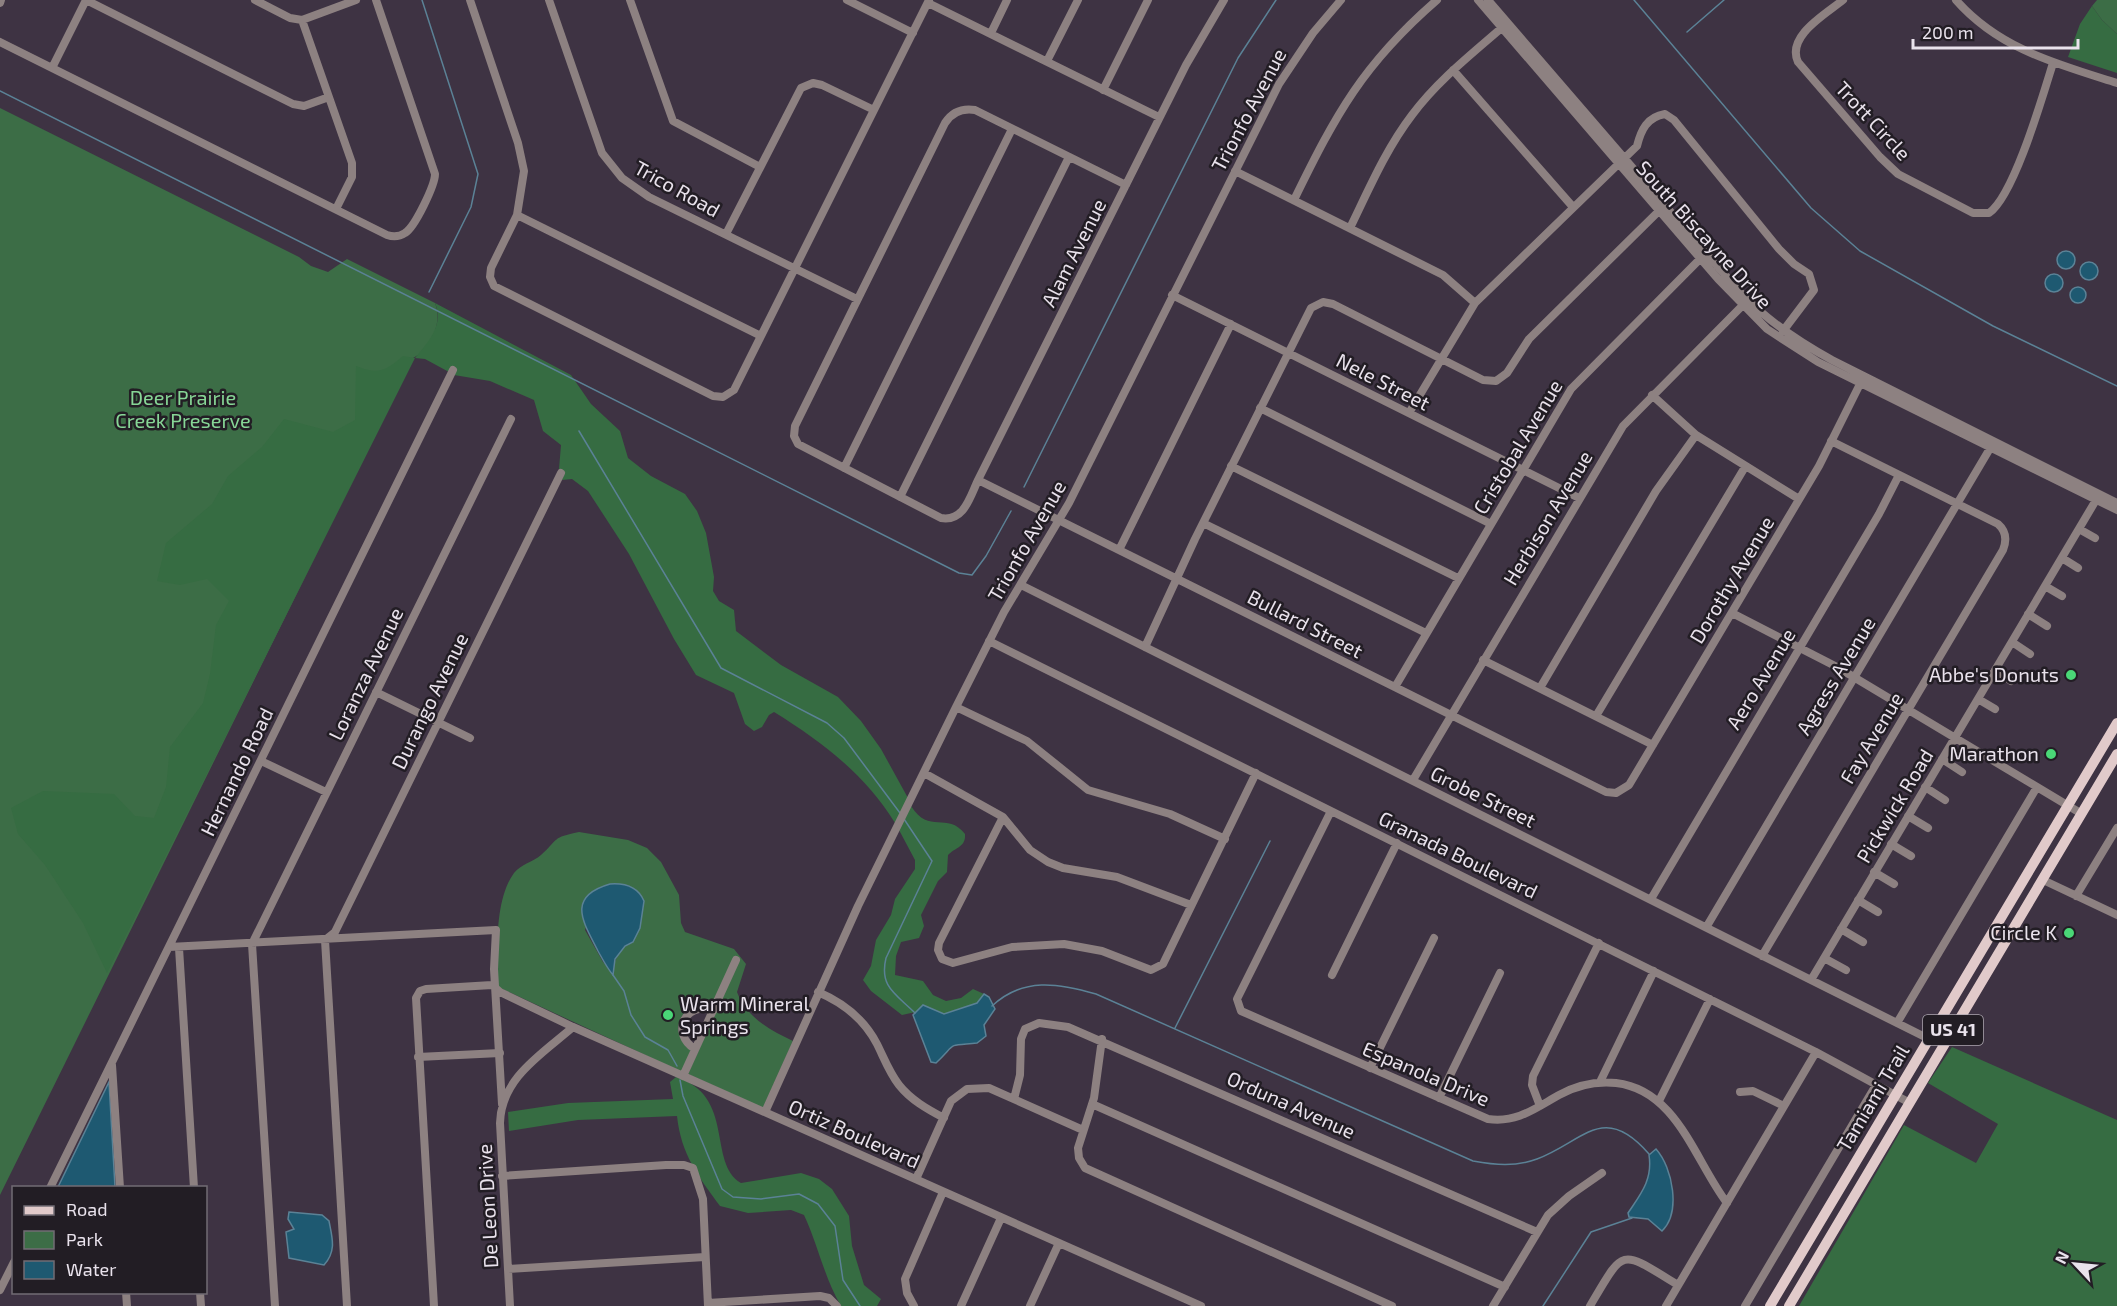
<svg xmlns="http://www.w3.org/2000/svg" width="2117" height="1306" font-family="'Exo 2',sans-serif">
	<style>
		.green { fill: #3c6d46; fill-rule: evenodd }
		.forest { fill: #366c42 }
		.water { fill: #1e5971; stroke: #5b8296; stroke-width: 1.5 }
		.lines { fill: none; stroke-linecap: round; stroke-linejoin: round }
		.stream { stroke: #5b8296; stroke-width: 1.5 }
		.minor { stroke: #8d8181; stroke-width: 8 }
		.major { stroke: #e1caca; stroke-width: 10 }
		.poi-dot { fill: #4ad777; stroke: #221d24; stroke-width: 2 }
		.labels { text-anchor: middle; stroke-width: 5; stroke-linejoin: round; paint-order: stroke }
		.shield { fill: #221d24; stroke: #ada7b0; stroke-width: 1.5 }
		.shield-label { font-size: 18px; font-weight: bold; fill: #e9e2ec }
		.street-label { font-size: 20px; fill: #e9e2ec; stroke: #221d24 }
		.park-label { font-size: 20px; fill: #87d696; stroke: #221d24 }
		.poi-label { font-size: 20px; fill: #e9e2ec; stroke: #221d24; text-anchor: end }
	</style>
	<rect width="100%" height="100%" fill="#3e3343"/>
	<path class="green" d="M2097,0H2117V34L2102,20L2092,6Z
		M0,108L299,257L311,266L328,272L347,259L435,303C443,322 431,349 413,358L0,1195Z
		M579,832L628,840L647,848L661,862L679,895L681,923L685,932L734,949L746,964L737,992C747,1018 770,1030 793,1041L763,1108L688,1074L740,959L735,957L711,1007L685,1012C673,1026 678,1040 691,1050L682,1072L498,987C497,955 494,900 514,873C521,864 533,862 541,855C560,838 551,838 579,832ZM610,884L626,886L643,910L633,942C621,946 612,961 614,974L603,962L585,930L599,888Z"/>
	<path class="forest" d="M2092,6L2102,20L2117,34V73L2068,57L2080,24Z
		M435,303L571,375L591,404L620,431L628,458L651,476L685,494L697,511L706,533L714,577L713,591L719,601L734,610L736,631L781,665L838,697L861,721L881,749L908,798L895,823C866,775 821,741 774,712L769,715L762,727L754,731L745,724L734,693L696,675L674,639L629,554L588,491L572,479L562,480L565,472L559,469L561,445L543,431L534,400L490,381L454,375L457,369L452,367L449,372L425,359L415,358L107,973L83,923L45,865L18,834L11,808L43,791L114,794L135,816L154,818L166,787L170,747L203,703L210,674L216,625L229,601L207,579L180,585L157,581L166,543L212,504L228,476L262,447L284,419L333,432L355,420L356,366C379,375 385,371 403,356L415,358C429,341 444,325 435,303Z
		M911,806C929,835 947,811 965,834C966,847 956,847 948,855L947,872L938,881L921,915L924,926L919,938L901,942L896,956L895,975L923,981L933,995L946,1001L961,998L973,989L984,994L977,1003L944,1014L929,1009L902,1015L871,991L863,980L871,966L876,940L891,915L895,899L915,869V860L899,830Z
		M1952,1047L2117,1120V1306H1799L1904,1125L1976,1163L1998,1124L1928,1083Z
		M676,1077C736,1096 707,1163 741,1183L801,1173L819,1179L832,1189L849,1216L852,1246L864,1285L881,1299L877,1306H841C824,1277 818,1245 804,1215L791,1210L748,1213L720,1206C698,1176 681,1154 677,1116L578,1120L509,1131L508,1112L568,1103L673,1099L670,1082Z"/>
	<path class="water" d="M2057 260a9 9 0 1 1 18 0a9 9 0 1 1-18 0Z
		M2080 271a9 9 0 1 1 18 0a9 9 0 1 1-18 0Z
		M2045 283a9 9 0 1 1 18 0a9 9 0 1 1-18 0Z
		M2070 295a8 8 0 1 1 16 0a8 8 0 1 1-16 0Z
		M610,884C624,883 638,887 644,901L640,928L633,942L625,946L615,959L613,975C607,968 603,960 598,951C584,923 565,897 610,884Z
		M984,994L989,997L995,1009L984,1025L986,1036L977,1043C945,1046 958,1042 936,1063L931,1062L913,1015L923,1005L944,1014L977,1003Z
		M109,1082L115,1187H58Z
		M1656,1149C1673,1168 1681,1213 1662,1231L1648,1219L1629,1217L1628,1213C1640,1195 1653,1180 1649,1155Z
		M289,1212L322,1215L329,1221C332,1237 337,1251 324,1265L289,1258L286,1232L294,1229L288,1219Z"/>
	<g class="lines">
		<path class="stream" d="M422,0L478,174L471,207L429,292
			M1634,0L1811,208L1860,251L1993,326L2117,386
			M1687,32L1724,0
			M0,91L959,573L972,575L986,556L1011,511
			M579,431L721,668L827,723L844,738L900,813
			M1024,487L1238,58L1276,0
			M904,819L932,861L886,958C879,987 896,994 915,1013
			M613,975L624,991L631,1015L645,1037L668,1050L677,1066
			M992,1006C1023,977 1058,983 1096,994L1473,1161C1495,1165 1515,1167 1537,1159C1583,1142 1603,1101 1649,1154
			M1175,1028L1270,841
			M680,1080L683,1096L722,1189L733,1197L761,1199L799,1194L818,1204L835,1226L843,1280L860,1306
			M1543,1306L1591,1232L1632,1218"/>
		<path class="minor" d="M86,0L293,104L304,106L329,97
			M255,0L290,18L302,20L356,0
			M470,0L518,143L524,171L517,215L491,268L490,277L494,286L713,396L723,397L734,390L929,0
			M549,0L602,153L622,178L649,197L857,299
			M630,0L673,121L760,167
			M847,0L913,33
			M1478,0L1718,279L1767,329L1818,362L2117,510
			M1488,0L1738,290C1766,320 1797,341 1832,360L2117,503
			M1843,0C1826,14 1786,36 1798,62L1880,157L1898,174L1973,213H1989C2014,196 2043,95 2053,63
			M1956,0C1999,49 2057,64 2117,83
			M0,3L1,0
			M928,3L1159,117
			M302,20L352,163V177L336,209
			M991,33L1007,0
			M0,42L387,235C393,237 399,237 405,233C415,227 435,185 435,174L376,0
			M1047,61L1078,0
			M52,68L86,0
			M1453,70L1573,207
			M1103,90L1148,0
			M1235,171L1443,275L1475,303
			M1126,185L975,110C962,108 952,112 945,123L795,426L794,436L798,444L941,518C964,522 970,497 978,480L1186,65L1224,0
			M1294,200C1336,114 1363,64 1437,0
			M517,215L761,336
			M1350,228C1369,189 1386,149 1412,115C1438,80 1473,53 1505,25
			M726,234L801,88L813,83L822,85L874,110
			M1172,295L1579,498
			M1652,395L1696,435L1799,499
			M1260,408L1491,524
			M1409,413L1475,303L1637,146C1641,130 1647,117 1665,114L1674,120L1779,249L1794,264L1809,274L1814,290L1783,331
			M1231,466L1458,578
			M844,468L1012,129
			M978,480L1606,792L1616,793L1629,785L1819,466L1864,376
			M900,497L1069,157
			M1203,523L1426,633
			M2079,529L2095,538
			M1119,550L1231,324
			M2062,558L2078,568
			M1021,585L1929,1039
			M2045,586L2062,596
			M1732,613L1837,667L2082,814
			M2028,614L2047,626
			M989,641L1816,1052L1910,1103
			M2012,642L2030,654
			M1145,647L1195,539L1311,308L1323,302L1333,304L1483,380L1496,381L1507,373L1529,339L1665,205
			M1483,660L1653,745
			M1995,670L2011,681
			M1395,687L1571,389L1704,255
			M1540,688L1656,491L1696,435
			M376,692L470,738
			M1978,699L1995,709
			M956,707L1027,741L1088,790L1170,814L1225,839
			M1596,716L1745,467
			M1942,759L1962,772
			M261,761L326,792
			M924,773L1003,817L1030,850L1048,862L1063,868L1117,877L1191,905
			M1413,780L1623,426L1745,303
			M1925,787L1945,800
			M1331,811L1237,999L1241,1011L1488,1119C1517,1123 1534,1109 1559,1095C1577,1085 1596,1081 1616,1083C1677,1090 1695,1161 1727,1203
			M1908,816L1928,828
			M1003,817L939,943L938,950L942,959L953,963L1012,947L1064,944L1102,951L1151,970L1163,964L1256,773
			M1891,844L1911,856
			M1874,872L1894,884
			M2043,880L2117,915
			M2076,896L2117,828
			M1651,899L1879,514L1899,475
			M1858,900L1878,912
			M1707,926L1992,445
			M1841,929L1863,942
			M169,947L496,930L494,969L502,1104
			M179,948L194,1188
			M1762,956L2003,550C2007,540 2006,531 1998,524L1831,441
			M1824,958L1846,970
			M1332,975L1397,843
			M1811,980L2099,495
			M818,992C844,1003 864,1019 877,1044C884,1058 889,1072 899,1085C911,1100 927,1109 944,1118
			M1897,1023L2037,787
			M1102,1039L1094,1098L1078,1148L1079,1158L1085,1168L1392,1306
			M695,1049C670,1034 685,1000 713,1011
			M418,1057L500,1053
			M112,1065L120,1188
			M1370,1068L1434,938
			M683,1076L736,960
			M1600,1082L1654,971
			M1740,1092L1753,1091L1784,1106
			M1439,1098L1500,973
			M1014,1099L1020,1075L1021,1039L1025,1029L1039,1023L1068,1027L1537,1232
			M1659,1101L1710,999
			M1092,1104L1505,1287
			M1540,1106L1532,1085L1533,1076L1599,943
			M765,1112L858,906L956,707L1004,612L1069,503L1279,84L1313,33L1341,0
			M502,1176L666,1165H684L693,1168L703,1199L708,1306
			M916,1179L951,1101L967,1089L989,1088L1083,1130
			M50,1188L453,370
			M508,1269L705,1257
			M0,1290L14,1262
			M126,1292L127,1306
			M200,1292L201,1306
			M708,1303L820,1296L829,1298L837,1306
			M275,1306L252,944L511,419
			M347,1306L325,940L335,932L561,473
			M434,1306L416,998L420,991L426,989L492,985L500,992L573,1027L1201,1306
			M510,1306L500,1123C501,1078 542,1054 573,1027
			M914,1306L907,1293L905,1279L943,1192
			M961,1306L1001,1218
			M1030,1306L1059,1243
			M1493,1306L1548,1215L1569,1196L1602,1173
			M1590,1306C1625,1247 1619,1249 1678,1285
			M1666,1306L1816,1052
			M1745,1306L1876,1085"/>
		<path class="major" d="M1770,1306L2117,723
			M1789,1306L2117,754"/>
	</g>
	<g class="poi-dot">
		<circle cx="2071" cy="675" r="6"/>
		<circle cx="2051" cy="754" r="6"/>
		<circle cx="2069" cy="933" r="6"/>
		<circle cx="668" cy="1015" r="6"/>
	</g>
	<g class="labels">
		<rect class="shield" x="1923" y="1015" width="60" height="30" rx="4.5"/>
		<g class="shield-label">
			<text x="1953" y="1036">US 41</text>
		</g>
		<g class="street-label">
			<text transform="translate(1249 110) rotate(-62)" y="7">Trionfo Avenue</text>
			<text transform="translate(1873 121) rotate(47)" y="7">Trott Circle</text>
			<text transform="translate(677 189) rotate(29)" y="7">Trico Road</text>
			<text transform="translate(1704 235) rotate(48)" y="7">South Biscayne Drive</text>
			<text transform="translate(1074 253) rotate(-63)" y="7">Alam Avenue</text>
			<text transform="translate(1383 382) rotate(27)" y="7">Nele Street</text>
			<text transform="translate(1518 447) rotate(-59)" y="7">Cristobal Avenue</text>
			<text transform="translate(1548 518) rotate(-59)" y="7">Herbison Avenue</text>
			<text transform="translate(1027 541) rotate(-60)" y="7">Trionfo Avenue</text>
			<text transform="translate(1732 580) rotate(-59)" y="7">Dorothy Avenue</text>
			<text transform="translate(1305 624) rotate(27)" y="7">Bullard Street</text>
			<text transform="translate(366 674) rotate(-64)" y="7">Loranza Avenue</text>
			<text transform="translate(1836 676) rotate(-59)" y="7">Agress Avenue</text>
			<text transform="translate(1761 679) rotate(-59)" y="7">Aero Avenue</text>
			<text transform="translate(430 701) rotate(-64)" y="7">Durango Avenue</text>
			<text transform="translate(1872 738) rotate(-59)" y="7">Fay Avenue</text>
			<text transform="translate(237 772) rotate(-64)" y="7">Hernando Road</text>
			<text transform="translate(1483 797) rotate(26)" y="7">Grobe Street</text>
			<text transform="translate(1895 806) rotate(-59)" y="7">Pickwick Road</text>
			<text transform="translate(1458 855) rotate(26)" y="7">Granada Boulevard</text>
			<text transform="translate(1426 1074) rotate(23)" y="7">Espanola Drive</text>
			<text transform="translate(1873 1098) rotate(-59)" y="7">Tamiami Trail</text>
			<text transform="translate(1291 1105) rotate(24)" y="7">Orduna Avenue</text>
			<text transform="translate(854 1134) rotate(24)" y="7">Ortiz Boulevard</text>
			<text transform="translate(488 1206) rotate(-93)" y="7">De Leon Drive</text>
		</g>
		<g class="park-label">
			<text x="183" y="405">Deer Prairie<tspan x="183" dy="23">Creek Preserve</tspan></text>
		</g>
		<g class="poi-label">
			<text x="2059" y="682">Abbe's Donuts</text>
			<text x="2039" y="761">Marathon</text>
			<text x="2057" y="940">Circle K</text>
			<text x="680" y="1011" text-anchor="start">Warm Mineral<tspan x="680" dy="23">Springs</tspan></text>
		</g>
	</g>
	<rect x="12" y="1186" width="195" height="108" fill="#221d24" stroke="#726c74" stroke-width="1.5"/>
	<rect x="24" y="1206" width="30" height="9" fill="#e1caca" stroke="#726c74" stroke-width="1.5"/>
	<text x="66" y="1216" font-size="18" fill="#e9e2ec">Road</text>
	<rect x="24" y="1231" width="30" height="18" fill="#3c6d46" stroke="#726c74" stroke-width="1.5"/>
	<text x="66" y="1246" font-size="18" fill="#e9e2ec">Park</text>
	<rect x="24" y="1261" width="30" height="18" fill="#1e5971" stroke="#726c74" stroke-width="1.5"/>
	<text x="66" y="1276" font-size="18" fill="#e9e2ec">Water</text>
	<g transform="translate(2075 1264) rotate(296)" stroke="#221d24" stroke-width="4.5" paint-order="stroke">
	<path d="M0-4.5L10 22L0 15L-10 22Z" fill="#e9e2ec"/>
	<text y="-9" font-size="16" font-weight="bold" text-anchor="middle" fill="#e9e2ec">N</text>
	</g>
	<path d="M1913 39v9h165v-9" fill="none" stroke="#e9e2ec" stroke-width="3"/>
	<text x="1922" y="39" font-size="18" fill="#e9e2ec" stroke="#221d24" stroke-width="4.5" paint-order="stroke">200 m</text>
</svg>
